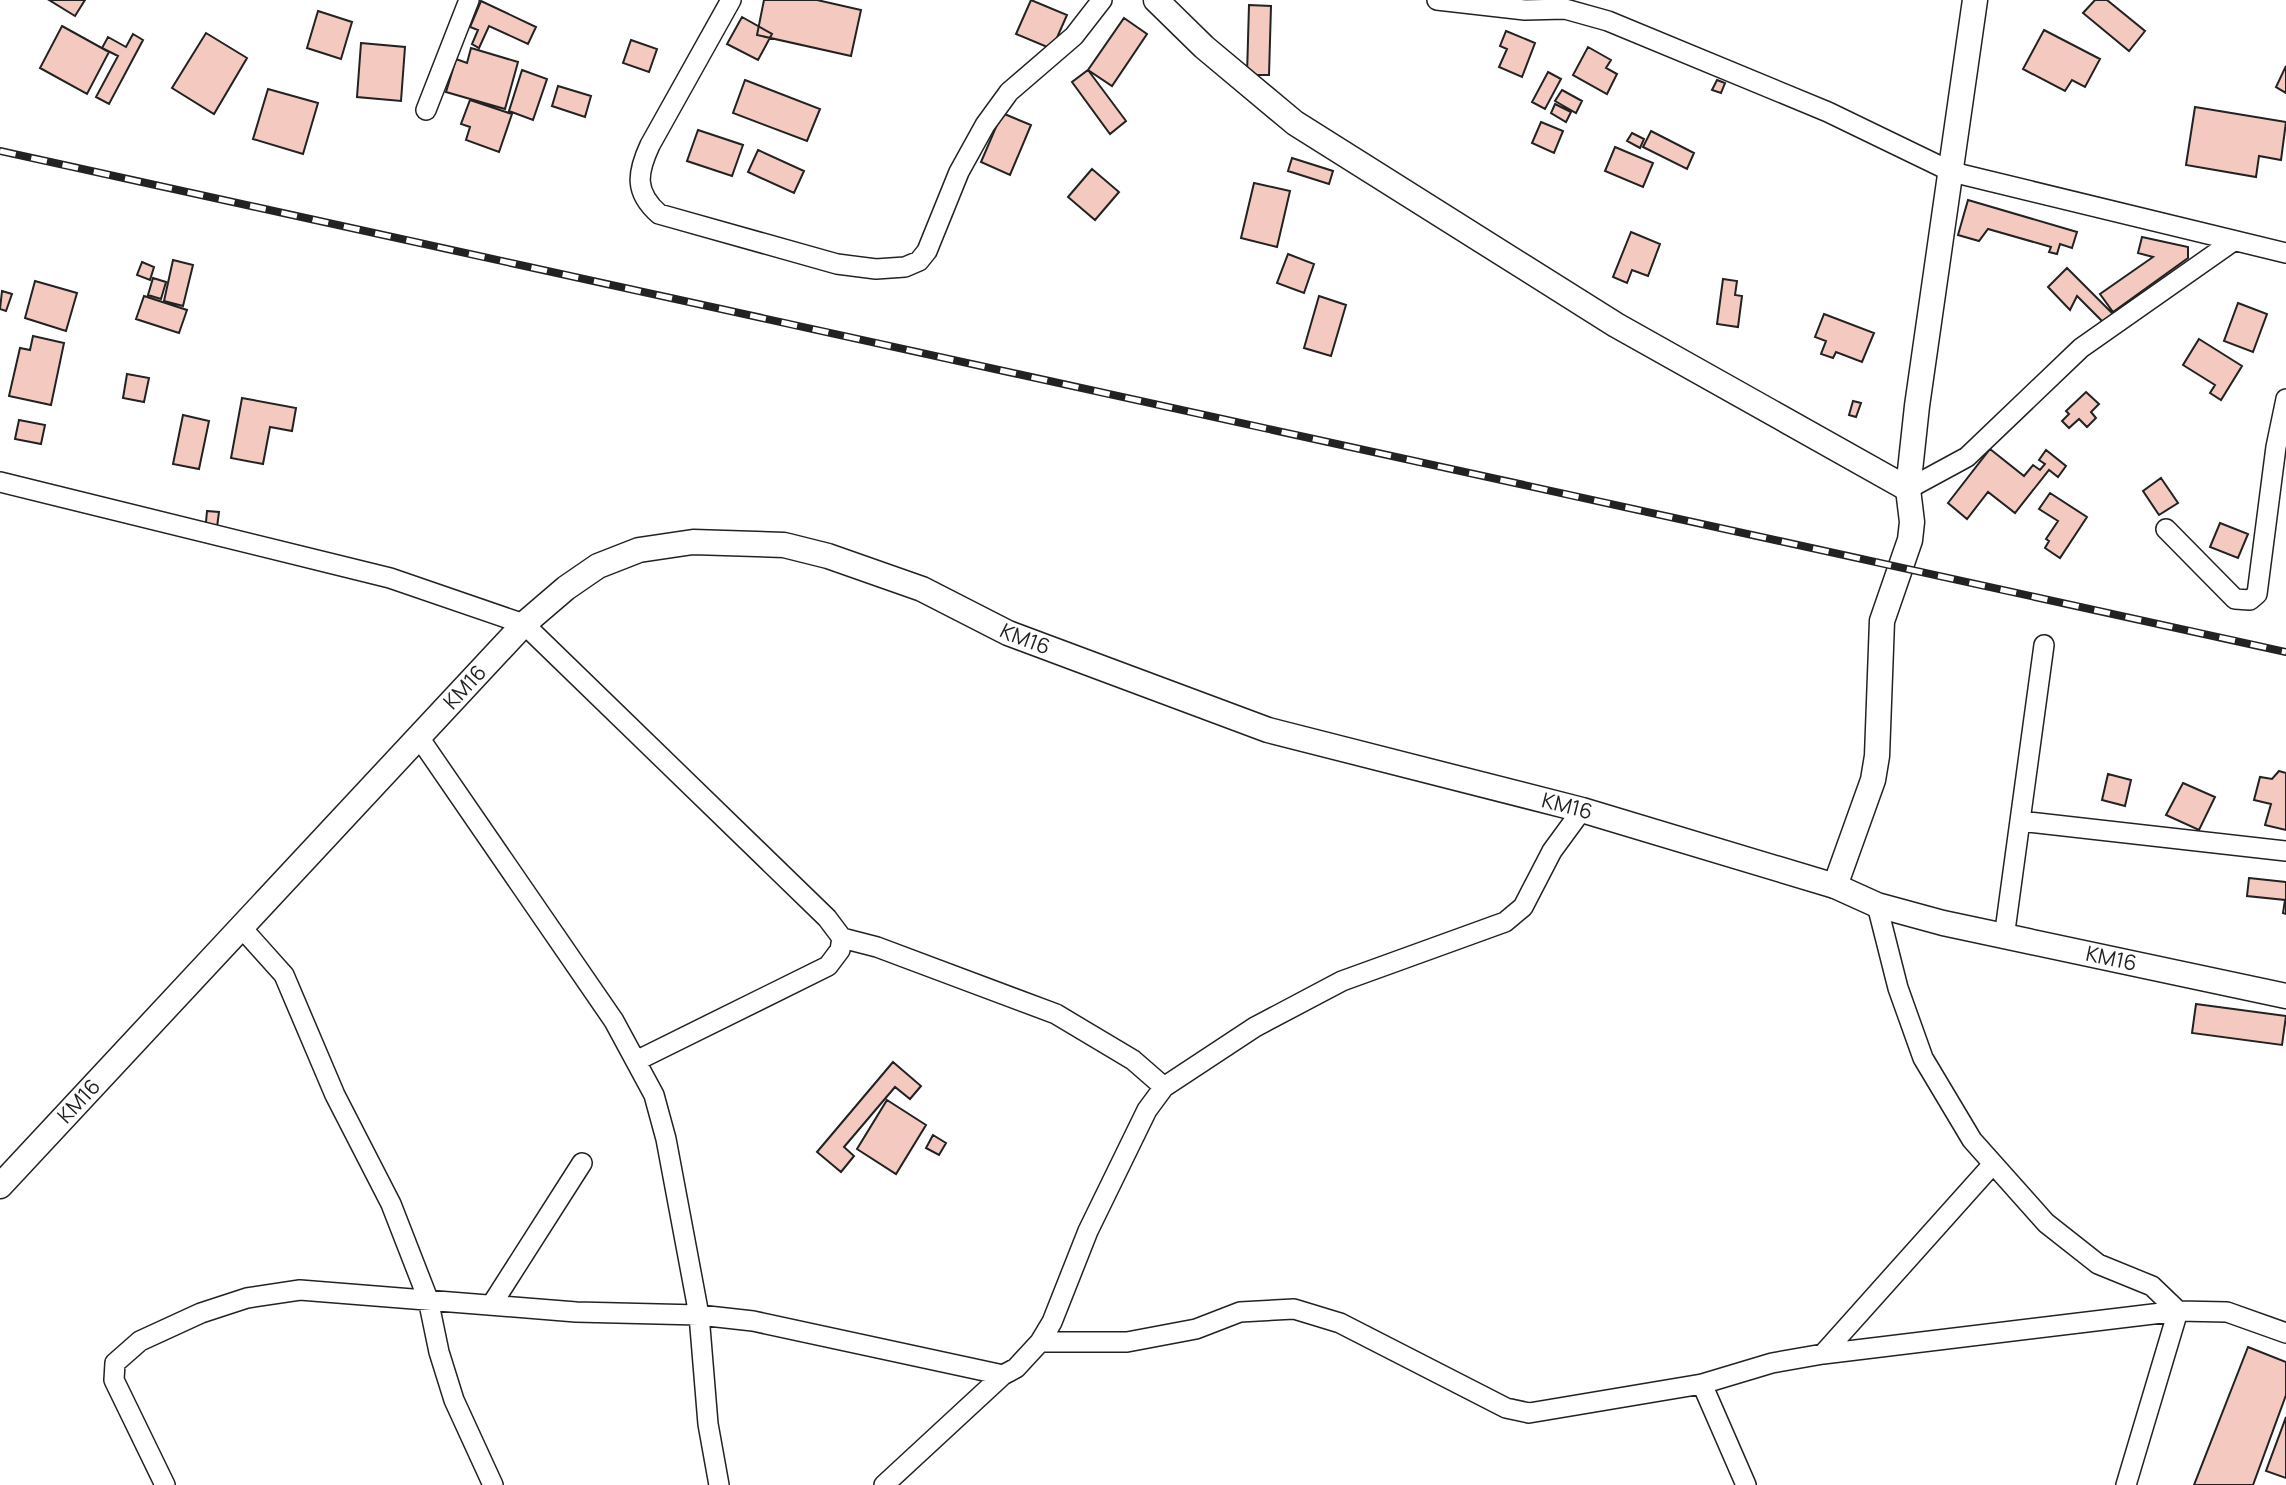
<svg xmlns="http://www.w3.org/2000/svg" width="2286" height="1485" font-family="Manrope,sans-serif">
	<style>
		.building { fill: #f3c9c0; stroke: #222; stroke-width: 2 }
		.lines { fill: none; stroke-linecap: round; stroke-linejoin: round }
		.minor-casing { stroke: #222; stroke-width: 22 }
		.tertiary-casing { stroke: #222; stroke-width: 27 }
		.minor { stroke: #fff; stroke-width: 19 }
		.tertiary { stroke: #fff; stroke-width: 24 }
		.rail-casing { stroke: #222; stroke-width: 8 }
		.rail { stroke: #fff; stroke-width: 5; stroke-dasharray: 16; stroke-linecap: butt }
		.labels { text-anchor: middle; stroke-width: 5; stroke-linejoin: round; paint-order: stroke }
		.street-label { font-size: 21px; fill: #222; stroke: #fff }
	</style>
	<rect width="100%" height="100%" fill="#fff"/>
	<path class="building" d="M49,0H85L75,16Z
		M764,0H817L861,10L851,56L757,35Z
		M1031,0L1067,15L1052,49L1016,34Z
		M2095,0H2107L2145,31L2129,51L2083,13Z
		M481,1L536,27L528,44L489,26L479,48L472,44L478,30L470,27Z
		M1249,5L1271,6L1269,75H1247Z
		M318,11L352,22L341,59L307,48Z
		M742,17L772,34L758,60L727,44Z
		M1124,18L1147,34L1112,86L1088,70Z
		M62,26L109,52L87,94L40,68Z
		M2044,30L2100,59L2085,87L2072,80L2065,91L2023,69Z
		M1506,31L1535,43L1522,77L1499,67L1507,49L1500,46Z
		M206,33L247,58L214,114L172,88Z
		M133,34L143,40L109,104L96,97L118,56L102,48L108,37L126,47Z
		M631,40L657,49L649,72L623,63Z
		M361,43L405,47L401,101L357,97Z
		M1588,47L1611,60L1606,68L1617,74L1607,94L1573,75Z
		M471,48L518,62L505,109L446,92L456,59L467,63Z
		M2286,66V93L2276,87Z
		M522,70L547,79L533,120L509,111Z
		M1088,70L1126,121L1110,134L1072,82Z
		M1548,72L1561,79L1545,109L1532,102Z
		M745,80L820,109L807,141L733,113Z
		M1717,80L1725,83L1721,93L1712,90Z
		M558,86L591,96L585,117L552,106Z
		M268,89L318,103L303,154L253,139Z
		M1562,90L1582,101L1576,113L1555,101Z
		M470,100L512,114L499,152L466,140L470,127L461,124Z
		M1555,104L1571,112L1566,122L1551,113Z
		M2195,107L2286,122L2281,160L2259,156L2256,177L2186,165Z
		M1002,113L1031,125L1010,175L981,162Z
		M1541,122L1563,131L1554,153L1532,143Z
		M698,130L743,145L732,176L687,161Z
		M1651,131L1694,153L1687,169L1643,147Z
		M1632,133L1644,139L1640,148L1627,141Z
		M1615,147L1653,163L1643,187L1605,171Z
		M758,150L804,171L794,193L748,172Z
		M1292,158L1333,171L1329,184L1288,171Z
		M1092,169L1119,192L1095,220L1068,197Z
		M1254,183L1290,191L1277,247L1241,238Z
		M1968,200L2077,232L2072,248L2060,244L2057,254L2049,252L2051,247L1988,229L1979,241L1958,235Z
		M1631,232L1660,244L1648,276L1632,270L1627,283L1613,277Z
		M2142,237L2188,247V258L2113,312L2100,294L2153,257L2138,253Z
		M1288,254L1314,264L1304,293L1277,283Z
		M173,260L193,265L183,306L164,301Z
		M142,262L154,267L150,280L137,275Z
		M2067,268L2113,314L2104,323L2077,296L2070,310L2048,287Z
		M153,278L166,282L161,299L148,295Z
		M1723,279L1737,281L1735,295L1742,296L1738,327L1717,324Z
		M35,281L77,293L66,331L25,318Z
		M2,291L12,294L6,311L0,309Z
		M144,296L187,310L179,333L136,319Z
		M1319,296L1346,305L1331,356L1304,348Z
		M2238,303L2267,314L2253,352L2224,341Z
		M1824,314L1874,333L1862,362L1836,352L1833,358L1821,354L1826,341L1815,337Z
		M33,336L64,343L51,405L9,396L20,348L30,350Z
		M2199,339L2242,366L2221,400L2210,393L2215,385L2183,365Z
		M127,374L149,378L144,402L123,398Z
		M2086,392L2099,404L2091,412L2096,418L2087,427L2079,419L2069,428L2062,421L2069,414L2066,411Z
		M242,398L296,408L292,431L270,427L263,464L231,458Z
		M1853,401L1861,403L1856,417L1849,415Z
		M183,415L209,421L199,469L173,464Z
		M19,420L45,425L41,444L15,439Z
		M1990,449L2024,476L2033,465L2040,470L2045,464L2039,460L2046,450L2066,466L2058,477L2049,470L2015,513L1988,492L1967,519L1948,503Z
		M2161,478L2178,503L2159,515L2143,491Z
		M2050,493L2087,517L2060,558L2045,548L2049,541L2046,539L2058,521L2039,509Z
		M207,511L219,512L216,535L205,533Z
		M2220,523L2248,534L2238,558L2210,547Z
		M2279,771L2286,773V830L2265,825L2271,804L2254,800L2260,777L2272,779Z
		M2108,774L2131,780L2125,806L2102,800Z
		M2183,783L2215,797L2199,830L2166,815Z
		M2249,878L2286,882V914L2283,913L2285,900L2247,896Z
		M2196,1004L2286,1016L2282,1045L2192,1033Z
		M893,1062L921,1086L910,1099L895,1087L844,1147L854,1156L841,1172L817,1152Z
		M887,1100L926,1125L896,1174L857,1149Z
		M933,1135L946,1143L939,1155L926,1148Z
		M2248,1347L2286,1362V1395L2253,1485H2194Z
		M2286,1417V1478L2266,1471Z"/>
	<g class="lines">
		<g class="minor-casing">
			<path id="minor" d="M731,0L650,145C637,173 634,192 659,214L837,264L876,269L905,267L919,261L927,251L959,172L985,125L1009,92L1074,36L1102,0
				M1437,0L1525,10L1565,9L1608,21L1828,112L1952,172L2286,253
				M426,110L469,0
				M0,482L390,578L524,624L827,918L842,938L840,950L828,966L638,1060
				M1908,489L1967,457L2081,348L2232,242
				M2166,529L2235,599L2250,600L2257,594L2276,447L2286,399
				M418,736L614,1021L654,1095L666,1139L699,1315L708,1424L719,1485
				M2020,821L2286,851
				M1877,905L1898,988L1923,1058L1972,1140L2046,1223L2098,1264L2152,1286L2178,1311L2126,1485
				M240,926L284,975L335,1095L391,1204L428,1299L439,1352L454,1400L493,1485
				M842,938L877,947L1056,1014L1133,1060L1164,1087
				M2004,938L2044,645
				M492,1304L582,1163
				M1040,1342H1127L1196,1329L1240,1312L1294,1309L1340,1323L1506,1408L1529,1413L1702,1384L1772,1363L1823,1354L2178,1311L2227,1312L2286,1333
				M1823,1354L1993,1164
				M1702,1384L1746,1485
				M165,1485L114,1380L115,1363L140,1341L201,1313L247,1298L300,1290L576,1312L699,1315L753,1321L1003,1375L1016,1368L1040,1342L1052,1322L1088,1231L1147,1110L1164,1087L1255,1027L1342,981L1505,922L1523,907L1552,851L1582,810
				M884,1485L1003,1375"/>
		</g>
		<g class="tertiary-casing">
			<g id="tertiary">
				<path d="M1156,0L1204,47L1295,123L1616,325L1908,489"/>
				<path d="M1835,886L1873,780L1877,756L1882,621L1910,540L1912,522L1908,489L1917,406L1975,0"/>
				<path id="s1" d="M0,1186L524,624L566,588L598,566L639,550L693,542L784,545L828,556L922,589L1008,633L1268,730L1582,810L1835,886L1877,905L1943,923L2286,996"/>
			</g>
		</g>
		<use href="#minor" class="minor"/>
		<use href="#tertiary" class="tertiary"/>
		<g class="rail-casing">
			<path id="rail" d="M0,151L2286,652"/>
		</g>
		<use href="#rail" class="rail"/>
	</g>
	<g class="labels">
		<g class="street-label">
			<text dy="7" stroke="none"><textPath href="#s1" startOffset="1312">KM16</textPath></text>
			<text dy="7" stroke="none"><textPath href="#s1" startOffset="682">KM16</textPath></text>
			<text dy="7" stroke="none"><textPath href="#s1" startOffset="1880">KM16</textPath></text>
			<text dy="7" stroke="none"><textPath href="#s1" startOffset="2446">KM16</textPath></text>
			<text dy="7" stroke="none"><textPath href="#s1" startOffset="116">KM16</textPath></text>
		</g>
	</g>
</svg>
